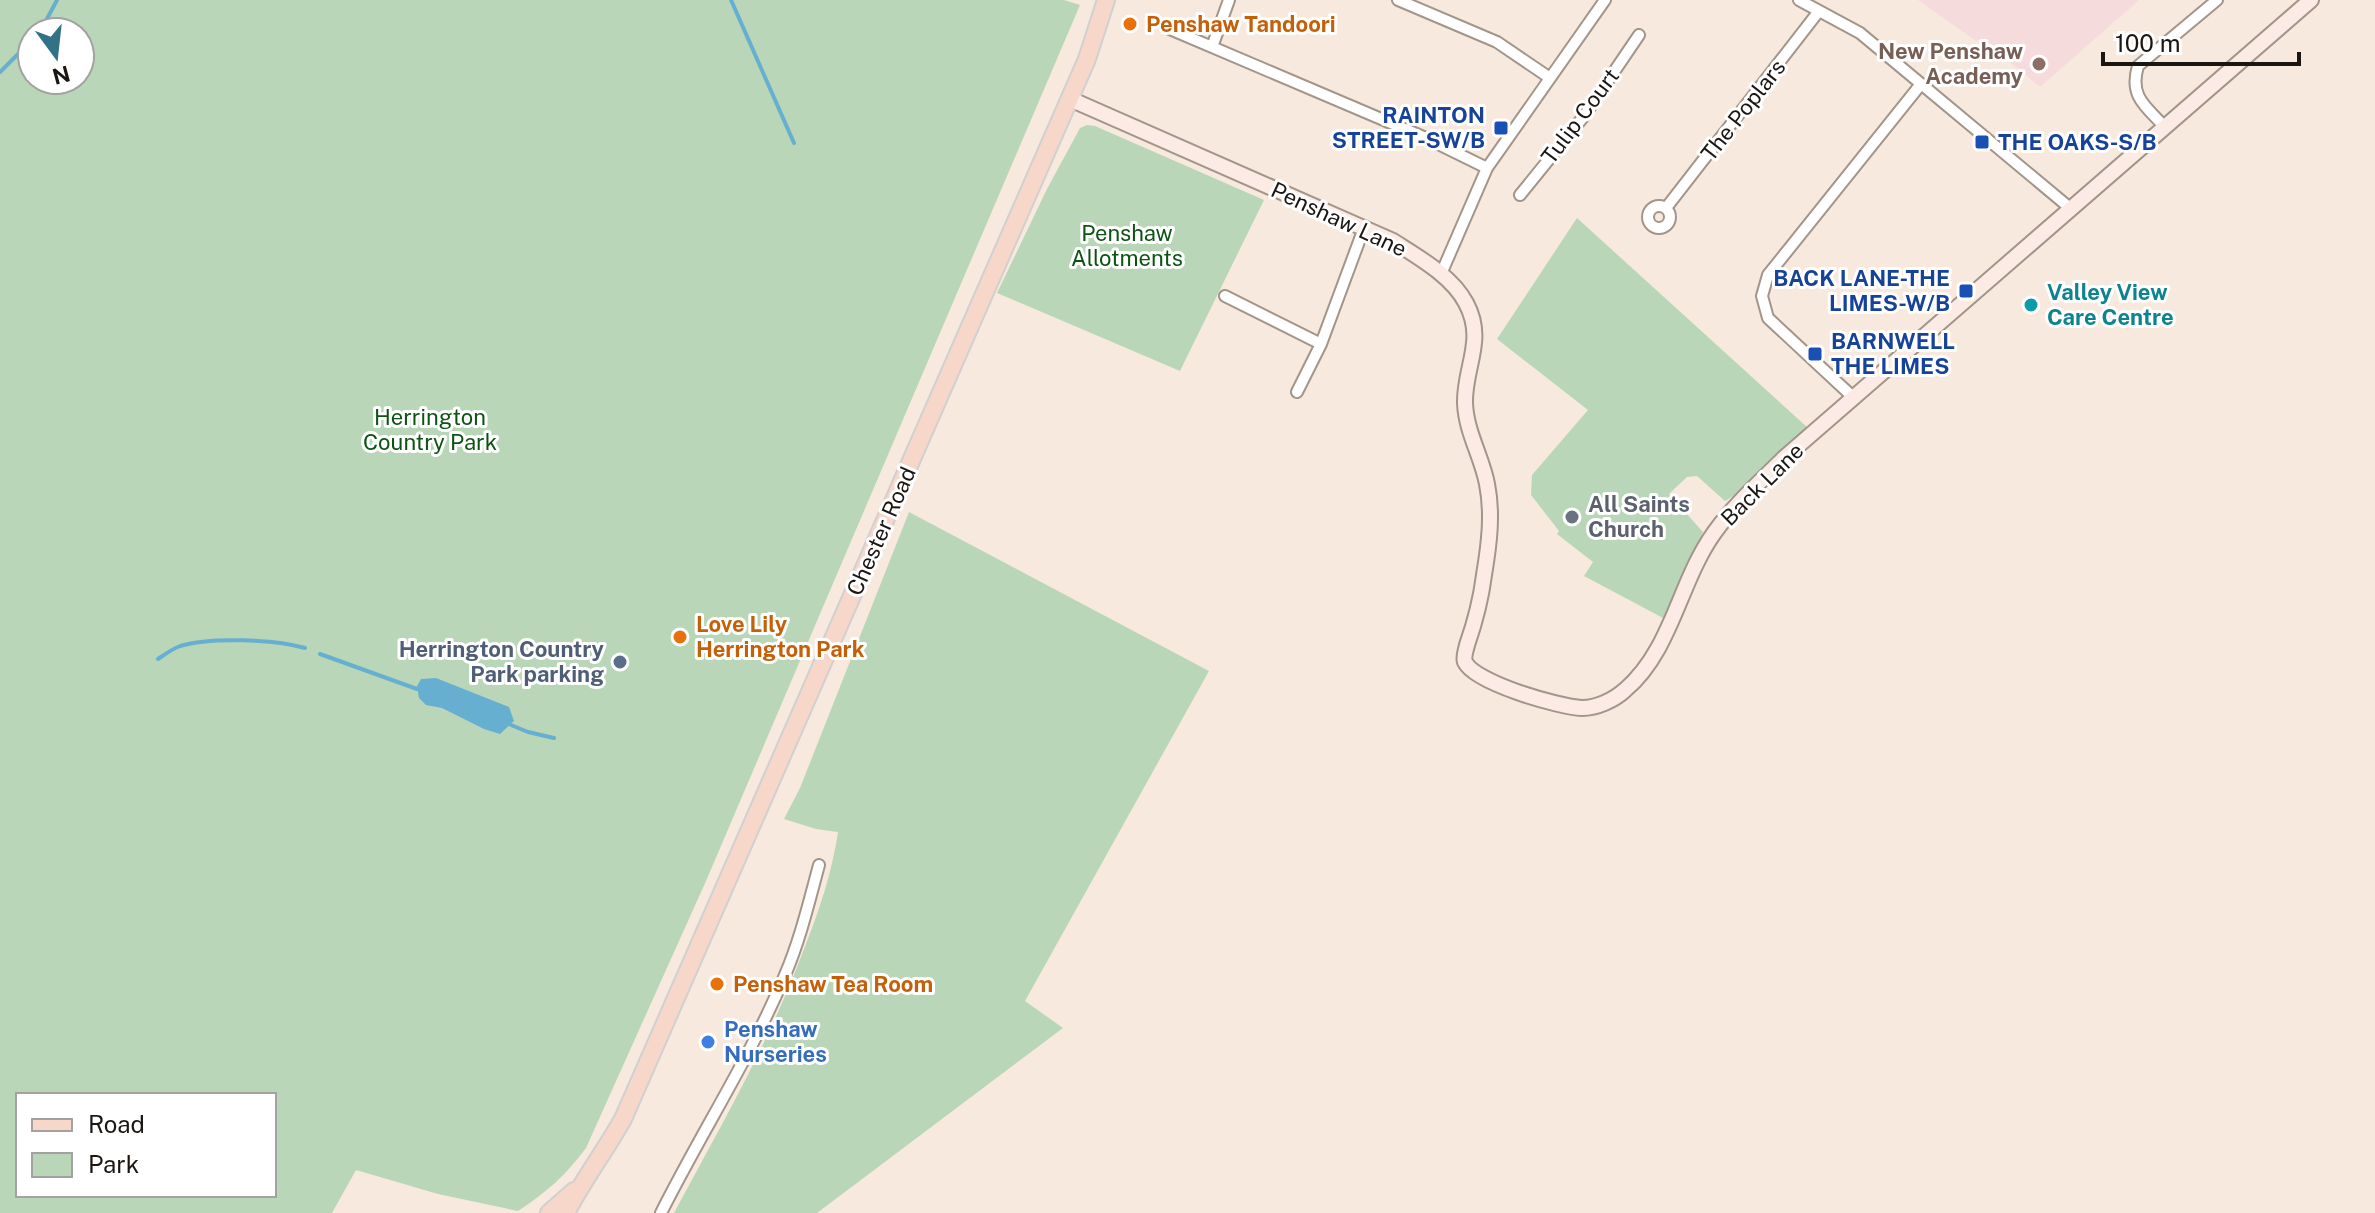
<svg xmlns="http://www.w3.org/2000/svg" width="2375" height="1213" font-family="'Public Sans',sans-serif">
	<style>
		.education { fill: #f6dbdc }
		.green { fill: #b9d7b8; fill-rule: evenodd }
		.water { fill: #67afd0 }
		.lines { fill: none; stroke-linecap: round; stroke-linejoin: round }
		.stream { stroke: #67afd0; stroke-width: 4 }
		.street-casing { stroke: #a2958a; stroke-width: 14 }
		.secondary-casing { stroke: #a2958a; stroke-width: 18 }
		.primary-casing { stroke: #d1d0d0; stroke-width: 20 }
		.street { stroke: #fff; stroke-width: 10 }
		.secondary { stroke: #fbebe4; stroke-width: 14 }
		.primary { stroke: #f7d7c9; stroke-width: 16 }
		.food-dot { fill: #e8710a; stroke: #fff; stroke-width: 3 }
		.education-dot { fill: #8d6e63; stroke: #fff; stroke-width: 3 }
		.transit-dot { fill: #1a4fb4; stroke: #fff; stroke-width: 3 }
		.culture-dot { fill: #0f9aa8; stroke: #fff; stroke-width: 3 }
		.worship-dot { fill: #6b7280; stroke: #fff; stroke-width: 3 }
		.service-dot { fill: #5c6f8a; stroke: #fff; stroke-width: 3 }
		.shop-dot { fill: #3f7fe0; stroke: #fff; stroke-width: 3 }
		.labels { text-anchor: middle; stroke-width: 6; stroke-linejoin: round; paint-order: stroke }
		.food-label { font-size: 22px; font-weight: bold; fill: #c56008; stroke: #fff; text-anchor: start }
		.education-label { font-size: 22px; font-weight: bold; fill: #785e54; stroke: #fff; text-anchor: end }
		.street-label { font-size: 22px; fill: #1b1612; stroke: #fff }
		.transit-label { font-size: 22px; font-weight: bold; fill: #164399; stroke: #fff; text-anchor: end }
		.park-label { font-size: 22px; fill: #0d5313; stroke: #fff }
		.culture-label { font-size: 22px; font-weight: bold; fill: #0d838f; stroke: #fff; text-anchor: start }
		.worship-label { font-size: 22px; font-weight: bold; fill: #5b616d; stroke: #fff; text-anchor: start }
		.service-label { font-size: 22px; font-weight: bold; fill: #4e5e75; stroke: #fff; text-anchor: end }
		.shop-label { font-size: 22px; font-weight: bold; fill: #366cbe; stroke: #fff; text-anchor: start }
	</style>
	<rect width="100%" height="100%" fill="#f7e9dd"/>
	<path class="education" d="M1918,0H2139L2040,87L1982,38L1976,41Z"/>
	<path class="green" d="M0,0H1064L1080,5L706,881L586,1148C565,1176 547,1192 518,1211L438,1194L356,1170L332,1213H0ZM32,32H80V80H32ZM18,1095H274V1195H18Z
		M1087,125L1095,126L1264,200L1180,371L997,293L1047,189L1080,128Z
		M1577,218L1807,427L1750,486L1725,501L1697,476L1687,477L1669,494L1703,532L1663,618L1584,576L1593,562L1557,534L1559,531L1531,495L1532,475L1588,410L1497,339Z
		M909,512L1209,671L1025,1001L1063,1028L817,1213H674C721,1125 769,1043 804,949C819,911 832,873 838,832L816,829L784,819L800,788Z"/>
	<path class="water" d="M436,678L509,707L514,721L500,734L484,729L442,708L426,705L419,698L417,686L421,679Z"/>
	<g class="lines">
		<path class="stream" d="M731,0L794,143
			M40,32L57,0
			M0,72L32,40
			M320,654L417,689
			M158,659C164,655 172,649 180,646C210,637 275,639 305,648
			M511,725L528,732L554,738"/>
		<g class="street-casing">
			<path id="street" d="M1398,0L1497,42L1550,78
				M1799,0L1860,33L2070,208
				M1165,27L1426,138L1487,168
				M1212,47L1229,0
				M2164,126C2145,106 2129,96 2138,66L2217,0
				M1520,195L1584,116L1639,35
				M1648 217a11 11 0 1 1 22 0a11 11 0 1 1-22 0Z
				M1666,208L1819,11
				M1441,274L1487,168L1605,0
				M1225,296L1321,344
				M1297,392L1321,344L1364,228
				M1854,398L1768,318L1762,296L1768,275L1921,84
				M661,1213C701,1133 750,1058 785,975C800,940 809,902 819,865"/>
		</g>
		<g class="secondary-casing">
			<path id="secondary" d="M1070,99L1393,241C1418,257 1452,276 1466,303C1486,340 1464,367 1465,403C1466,432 1482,457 1487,484C1493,514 1489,545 1484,575C1481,599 1475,622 1467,645C1466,650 1463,657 1465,662C1475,683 1559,707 1582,708C1597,708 1614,700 1625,690C1672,650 1679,582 1714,533C1733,506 1760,482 1784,458L2311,0"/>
		</g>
		<g class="primary-casing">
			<path id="primary" d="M549,1213L574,1191
				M566,1213C583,1180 605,1151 623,1119L1087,59L1106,0"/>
		</g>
		<use href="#street" class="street"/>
		<use href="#secondary" class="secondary"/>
		<use href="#primary" class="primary"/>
	</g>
	<g class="food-dot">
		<circle cx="1130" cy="24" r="8"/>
		<circle cx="680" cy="637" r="8"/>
		<circle cx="717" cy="984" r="8"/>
	</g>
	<circle class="education-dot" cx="2039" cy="64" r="8"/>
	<g class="transit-dot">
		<rect x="1493" y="120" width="16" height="16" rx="4"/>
		<rect x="1974" y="134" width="16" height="16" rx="4"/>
		<rect x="1958" y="283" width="16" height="16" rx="4"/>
		<rect x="1807" y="346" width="16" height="16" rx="4"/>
	</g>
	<circle class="culture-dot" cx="2031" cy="305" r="8"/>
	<circle class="worship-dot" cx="1572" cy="517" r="8"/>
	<circle class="service-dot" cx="620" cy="662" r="8"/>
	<circle class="shop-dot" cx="708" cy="1042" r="8"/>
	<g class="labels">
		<g class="food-label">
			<text x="1146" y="32">Penshaw Tandoori</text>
			<text x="696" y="632">Love Lily<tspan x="696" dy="25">Herrington Park</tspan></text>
			<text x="733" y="992">Penshaw Tea Room</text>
		</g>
		<g class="education-label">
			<text x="2023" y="59">New Penshaw<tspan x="2023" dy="25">Academy</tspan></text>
		</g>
		<g class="street-label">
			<text transform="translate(1743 110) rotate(-52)" y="8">The Poplars</text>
			<text transform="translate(1580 116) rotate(-53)" y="8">Tulip Court</text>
			<text transform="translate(1339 219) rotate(25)" y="8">Penshaw Lane</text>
			<text transform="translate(1762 484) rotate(-45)" y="8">Back Lane</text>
			<text transform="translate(881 531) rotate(-66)" y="8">Chester Road</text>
		</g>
		<g class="transit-label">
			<text x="1485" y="123">RAINTON<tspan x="1485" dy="25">STREET-SW/B</tspan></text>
			<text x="1998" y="150" text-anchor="start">THE OAKS-S/B</text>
			<text x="1950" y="286">BACK LANE-THE<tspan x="1950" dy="25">LIMES-W/B</tspan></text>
			<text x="1831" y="349" text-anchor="start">BARNWELL<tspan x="1831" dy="25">THE LIMES</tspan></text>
		</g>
		<g class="park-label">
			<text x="1127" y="241">Penshaw<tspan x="1127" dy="25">Allotments</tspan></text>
			<text x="430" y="425">Herrington<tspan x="430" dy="25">Country Park</tspan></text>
		</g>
		<g class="culture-label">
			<text x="2047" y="300">Valley View<tspan x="2047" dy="25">Care Centre</tspan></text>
		</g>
		<g class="worship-label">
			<text x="1588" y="512">All Saints<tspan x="1588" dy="25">Church</tspan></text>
		</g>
		<g class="service-label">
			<text x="604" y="657">Herrington Country<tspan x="604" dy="25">Park parking</tspan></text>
		</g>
		<g class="shop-label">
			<text x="724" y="1037">Penshaw<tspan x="724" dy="25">Nurseries</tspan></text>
		</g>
	</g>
	<rect x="16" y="1093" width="260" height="104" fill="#ffffff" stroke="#a4a2a0" stroke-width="2"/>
	<rect x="32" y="1119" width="40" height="12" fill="#f7d7c9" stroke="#a4a2a0" stroke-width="2"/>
	<text x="88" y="1133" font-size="24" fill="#1b1612">Road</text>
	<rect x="32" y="1153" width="40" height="24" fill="#b9d7b8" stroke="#a4a2a0" stroke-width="2"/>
	<text x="88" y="1173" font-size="24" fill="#1b1612">Park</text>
	<g transform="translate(56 56) rotate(165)"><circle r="38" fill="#ffffff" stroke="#a4a2a0" stroke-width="2"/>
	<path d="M0-6L14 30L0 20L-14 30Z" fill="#337186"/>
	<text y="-12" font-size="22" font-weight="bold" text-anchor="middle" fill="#1b1612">N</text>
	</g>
	<path d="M2103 52v12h196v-12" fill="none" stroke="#1b1612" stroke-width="4"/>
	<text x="2115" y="52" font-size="24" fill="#1b1612" stroke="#ffffff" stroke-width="6" paint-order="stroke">100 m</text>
</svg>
